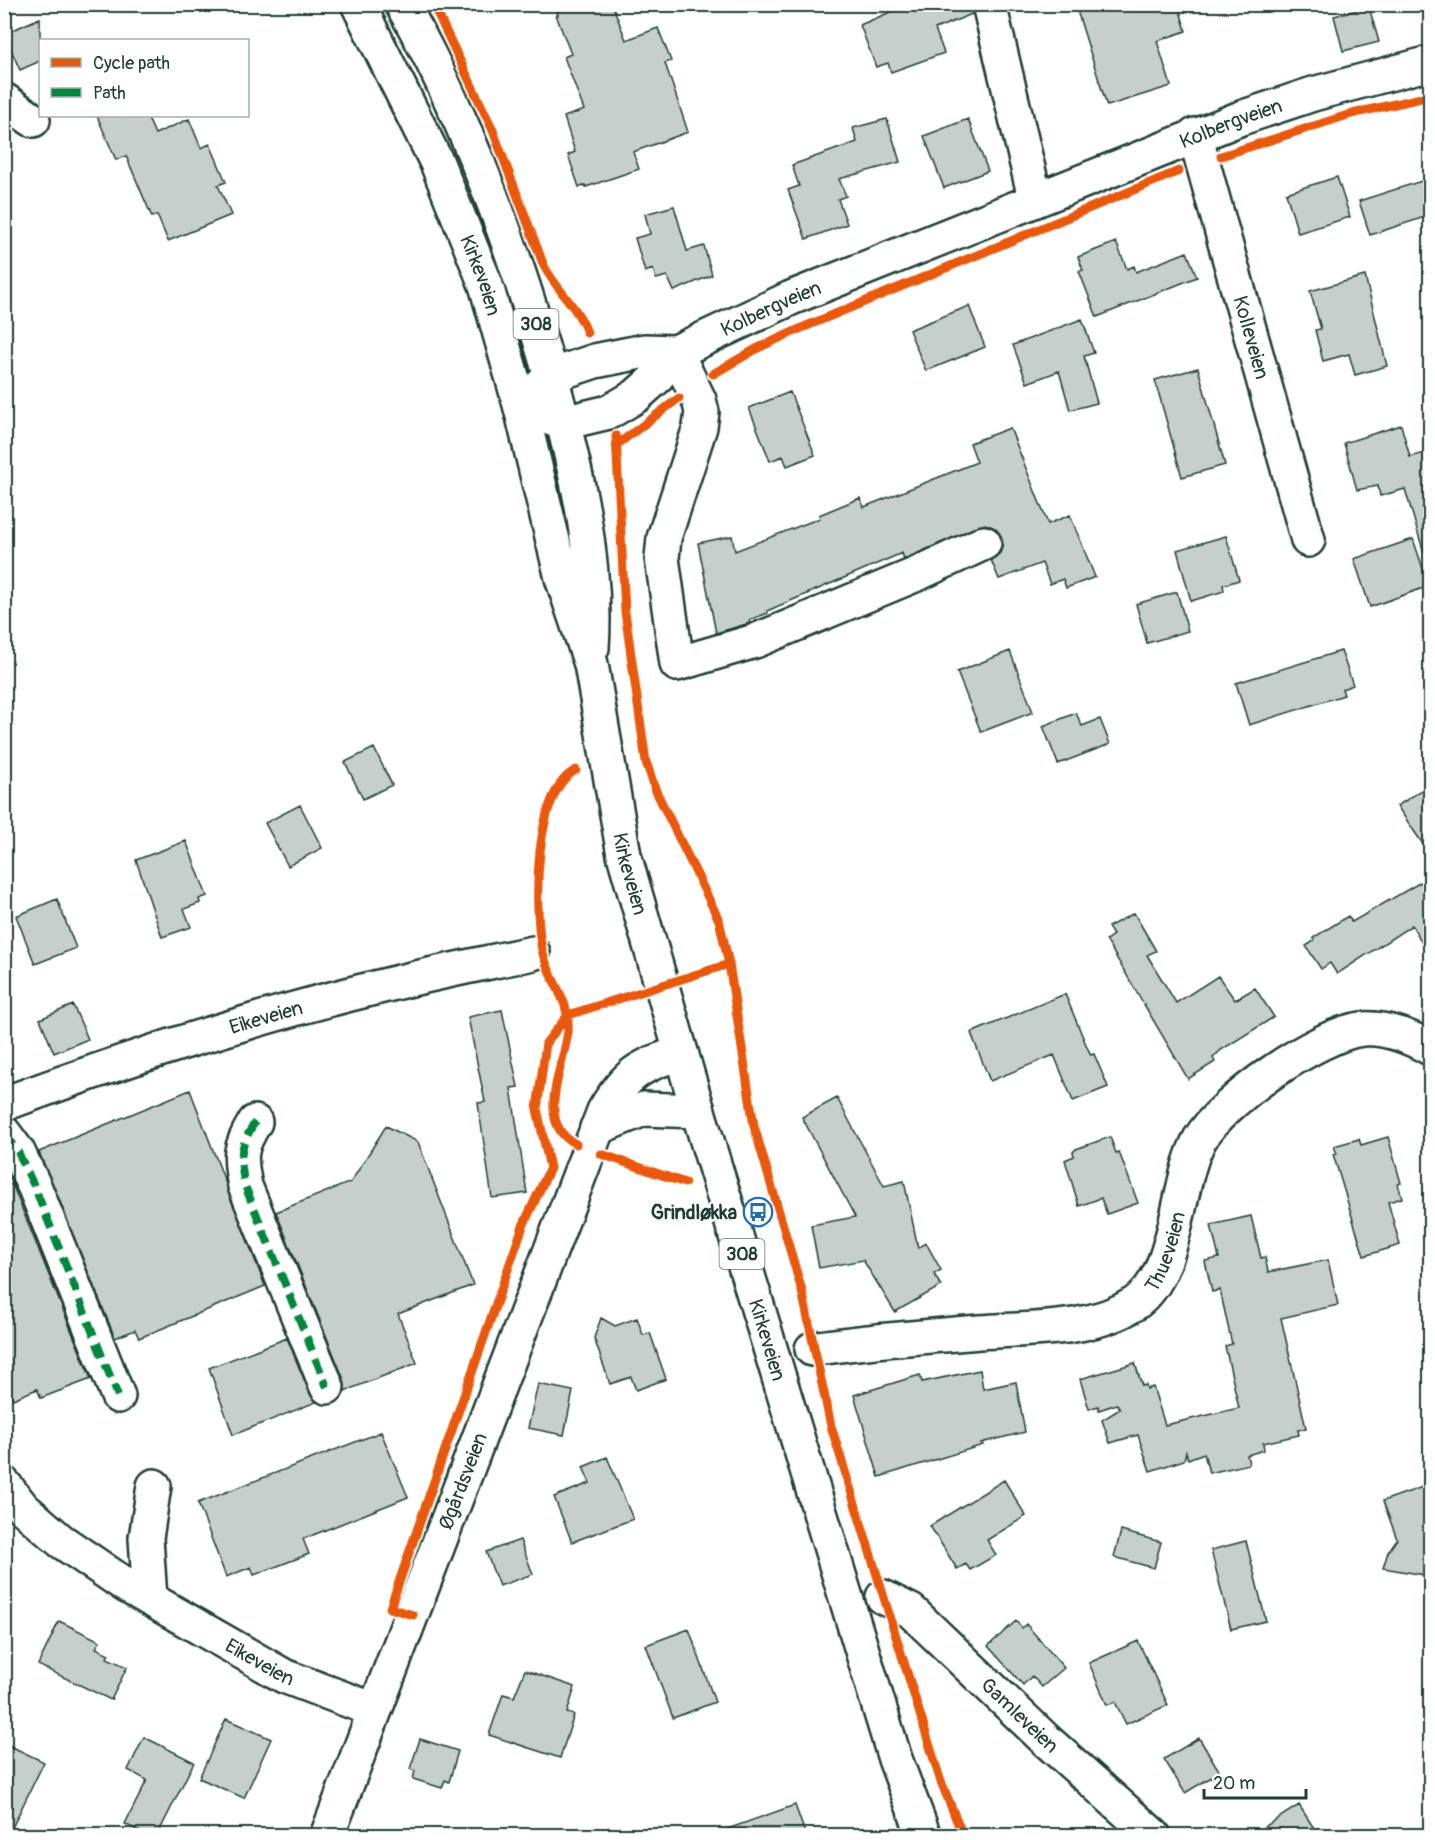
<svg xmlns="http://www.w3.org/2000/svg" width="1435" height="1840" font-family="Pangolin,sans-serif">
	<style>
		.building { fill: #c7cfcc; stroke: #1f3d34; stroke-width: 1.5 }
		.lines { fill: none; stroke-linecap: round; stroke-linejoin: round }
		.street-casing { stroke: #1f3d34; stroke-width: 38 }
		.secondary-casing { stroke: #1f3d34; stroke-width: 38 }
		.primary-casing { stroke: #1f3d34; stroke-width: 38 }
		.street { stroke: #fff; stroke-width: 33 }
		.secondary { stroke: #fff; stroke-width: 33 }
		.primary { stroke: #fff; stroke-width: 33 }
		.quiet { stroke: #00873e; stroke-width: 8; stroke-dasharray: 15 8; stroke-linecap: butt }
		.cycleway-casing { stroke: #fff; stroke-width: 13 }
		.cycleway { stroke: #e8590c; stroke-width: 9 }
		.labels { text-anchor: middle; stroke-width: 4.5; stroke-linejoin: round; paint-order: stroke }
		.shield { fill: #fff; stroke: #627771; stroke-width: 1.5 }
		.shield-label { font-size: 18px; font-weight: bold; fill: #1f3d34 }
		.street-label { font-size: 20px; fill: #1f3d34; stroke: #fff }
		.poi-label { font-size: 20px; font-weight: bold; fill: #1f3d34; stroke: #fff; text-anchor: end }
	</style>
	<rect width="100%" height="100%" fill="#fff"/>
	<filter id="ink" filterUnits="userSpaceOnUse"><feTurbulence type="fractalNoise" baseFrequency=".0167" numOctaves="2"/><feDisplacementMap in="SourceGraphic" scale="12" xChannelSelector="R" yChannelSelector="G"/><feConvolveMatrix kernelMatrix="1 2 1 2 8 2 1 2 1" color-interpolation-filters="sRGB"/></filter>
	<g filter="url(#ink)">
		<path class="building" d="M573,4H612L626,40L658,28L671,61L665,63L688,132L633,152L639,169L586,187L585,185L579,187L568,155L575,152L564,117L584,110L564,57L571,54L556,15H558L557,11Z
			M909,4H971L972,14L935,29L944,53L891,72L888,63L876,67L860,25Z
			M1075,4H1178L1186,31L1157,41L1171,86L1107,106Z
			M1369,7L1379,42L1343,51L1334,16Z
			M40,18V61L20,70L4,34Z
			M97,116H147L155,134L189,119L201,148L210,144L226,182L218,185L231,215L168,241L157,215L152,217L126,156L116,160Z
			M887,119L900,162L839,179L846,196L838,199L847,224L806,239L788,190L799,186L792,165L857,142L853,128Z
			M968,119L988,171L944,188L924,136Z
			M1337,177L1350,217L1298,233L1286,193Z
			M1431,178V215L1370,235L1359,201Z
			M674,206L687,251L704,246L712,275L674,291L667,276L656,279L653,269L645,272L635,238L650,234L645,214Z
			M1116,242L1127,269L1134,266L1136,272L1187,252L1197,277L1097,317L1079,271L1083,270L1078,257Z
			M1365,276L1387,366L1355,375L1349,354L1323,361L1315,330L1321,329L1310,291Z
			M969,306L985,347L926,371L909,330Z
			M1082,319L1094,353L1084,356L1097,403L1070,410L1059,371L1027,383L1013,345Z
			M1198,368L1225,465L1182,477L1155,380Z
			M790,392L815,455L787,466L783,456L770,461L749,408Z
			M1401,425L1410,457L1431,451V549L1423,550L1405,489L1380,496L1378,486L1357,490L1344,443Z
			M1010,428L1048,524L1070,515L1095,577L1066,588L1063,579L1050,584L1042,563L999,579L991,560L1000,553L1003,544L1001,536L995,528L985,524L904,559L902,553L767,611L768,613L749,620L750,623L716,633L698,543L732,536L735,551L820,518L819,515L860,498L864,507L977,462L970,443Z
			M1226,536L1239,580L1223,585L1224,591L1191,601L1177,550Z
			M1413,539L1429,586L1370,607L1354,559Z
			M1177,592L1188,631L1147,643L1136,604Z
			M1010,651L1033,712L981,732L957,672Z
			M1341,651L1353,685L1342,689L1344,695L1249,725L1236,683Z
			M1076,713L1082,726L1100,719L1110,744L1058,764L1043,726Z
			M374,748L392,785L363,799L345,762Z
			M1431,784V856L1397,806Z
			M300,805L322,848L288,866L265,823Z
			M186,841L207,896L199,899L200,903L184,909L191,927L162,937L136,860Z
			M1431,876V959L1412,925L1337,974L1330,963L1321,969L1306,946L1314,941L1313,938L1348,916L1352,922Z
			M57,899L76,948L35,964L16,916Z
			M1134,913L1156,951L1147,955L1176,1003L1218,976L1235,1000L1255,988L1274,1017L1221,1050L1213,1058L1215,1062L1188,1079L1106,940L1113,935L1108,927Z
			M1065,994L1087,1047L1091,1055L1094,1054L1108,1087L1073,1101L1054,1055L990,1081L971,1033Z
			M73,1005L88,1039L54,1053L40,1019Z
			M502,1010L518,1087L511,1088L527,1193L492,1198L478,1103L485,1102L468,1017Z
			M190,1090L265,1286L139,1338L135,1330L115,1338L39,1152Z
			M837,1098L884,1186L904,1181L918,1248L926,1243L941,1270L934,1274L941,1286L895,1312L863,1260L819,1268L811,1225L855,1217L802,1117Z
			M386,1126L418,1142L473,1285L398,1314L417,1363L345,1391L344,1380L276,1212L351,1182Z
			M1110,1137L1116,1153L1119,1152L1138,1203L1107,1214L1101,1198L1079,1206L1065,1160L1074,1156L1073,1152L1076,1149Z
			M1388,1137L1401,1183L1398,1184L1402,1198L1388,1202L1400,1245L1364,1256L1333,1154H1337L1334,1146L1359,1139L1361,1145Z
			M12,1184L91,1379L41,1398L37,1389L13,1399L4,1377V1187Z
			M1251,1216L1261,1258L1265,1257L1268,1272L1328,1260L1338,1305L1281,1318L1306,1428L1298,1430L1299,1435L1263,1443L1264,1450L1247,1455L1249,1464L1209,1473L1204,1453L1188,1459L1186,1452L1184,1460L1150,1471L1138,1435L1110,1443L1102,1420L1120,1409L1117,1404L1099,1410L1098,1406L1089,1409L1080,1379L1135,1363L1142,1386L1146,1385L1147,1389L1153,1387L1165,1425L1239,1408L1225,1346L1232,1344L1220,1290L1212,1292L1205,1261L1219,1258L1211,1225Z
			M601,1318L615,1326L637,1318L643,1335L650,1333L666,1379L636,1390L631,1377L610,1384L594,1338Z
			M287,1338L310,1394L316,1402L233,1435L209,1368Z
			M980,1370L983,1389L1016,1382L1025,1432L981,1443L983,1445L879,1477L854,1395L920,1375L922,1382Z
			M538,1384L573,1391L564,1435L528,1428Z
			M381,1432L408,1497L303,1539L309,1554L254,1575L251,1567L226,1577L198,1503Z
			M607,1457L633,1519L572,1542L554,1497L590,1483L583,1467Z
			M1004,1480L1026,1516L987,1540L996,1555L970,1570L966,1564L957,1569L930,1526Z
			M1431,1484V1576L1383,1568L1388,1552L1397,1539L1383,1501Z
			M1121,1531L1161,1542L1154,1568L1114,1557Z
			M520,1540L533,1574L499,1586L486,1552Z
			M1246,1541L1266,1621L1231,1629L1211,1550Z
			M59,1621L100,1641L96,1648L109,1654L107,1658L127,1667L111,1700L38,1665Z
			M1016,1621L1022,1628L1026,1624L1064,1668L1042,1687L1032,1676L1023,1685L988,1646Z
			M689,1629L715,1702L673,1718L646,1645Z
			M1138,1641L1168,1705L1126,1724L1115,1702L1107,1705L1089,1663Z
			M525,1670L575,1687L567,1713L574,1715L560,1758L489,1735L503,1694L514,1697Z
			M226,1719L271,1739L244,1798L199,1778Z
			M144,1737L194,1762L157,1836H148L125,1824L147,1780L128,1770Z
			M1199,1738L1220,1772L1185,1793L1164,1759Z
			M420,1739L458,1751L449,1782L445,1780L442,1788L413,1779L415,1771L410,1769Z
			M4,1743L44,1762L8,1836H4Z
			M795,1805L806,1836H720L719,1832Z
			M1299,1805L1319,1836H1250Z"/>
		<g class="lines">
			<g class="street-casing">
				<g id="street">
					<path d="M989,4L1035,198"/>
					<path d="M4,100L33,120"/>
					<path id="s1" d="M1195,135L1308,540"/>
					<path d="M676,352L699,400L702,412L700,427L664,538L662,558L677,664L755,641L917,574L984,543"/>
					<path id="s2" d="M4,1104C131,1057 260,1015 391,984C438,972 486,963 533,953"/>
					<path d="M255,1122C239,1148 239,1156 245,1186L327,1387"/>
					<path d="M597,1128L644,1109L698,1111"/>
					<path d="M4,1133L18,1152L35,1188L118,1396"/>
					<path id="s3" d="M812,1349C868,1340 924,1337 979,1332C1029,1328 1090,1332 1134,1304C1180,1274 1175,1183 1200,1139C1221,1102 1318,1034 1362,1029C1386,1027 1410,1037 1430,1048"/>
					<path id="s4" d="M4,1484L23,1508L61,1541L127,1586L284,1676L374,1710"/>
					<path id="s5" d="M883,1597L911,1611L1047,1741L1154,1836"/>
					<path d="M150,1599L146,1538L154,1486"/>
					<path id="s6" d="M327,1836L604,1111C626,1074 640,1065 681,1053"/>
				</g>
			</g>
			<g class="secondary-casing">
				<g id="secondary">
					<path id="s7" d="M676,352L655,379L636,396L609,412L563,423L521,408L550,376L595,361L645,351L676,352L791,298L1241,118L1313,94L1430,63"/>
				</g>
			</g>
			<g class="primary-casing">
				<g id="primary">
					<path id="s8" d="M358,4L437,163L486,285L521,408L562,578L591,664L624,855L698,1111L895,1759L924,1836"/>
					<path d="M402,4C469,123 516,253 553,384C576,469 598,558 592,648"/>
				</g>
			</g>
			<use href="#street" class="street"/>
			<use href="#secondary" class="secondary"/>
			<use href="#primary" class="primary"/>
			<path class="quiet" d="M255,1122C239,1148 239,1156 245,1186L327,1387
				M4,1133L18,1152L35,1188L118,1396"/>
			<g class="cycleway-casing">
				<path id="cycleway" d="M433,4L492,128L544,266C556,289 580,310 587,333
					M1221,156L1351,114L1430,96
					M713,374L758,348L804,327L1179,171
					M616,436L625,612L646,762L656,791L719,920L729,964L754,1126L802,1291L831,1426L940,1779L963,1836
					M618,444L679,398
					M576,770C533,791 534,909 542,950C548,979 571,1000 568,1031C565,1064 533,1124 576,1144
					M601,1154L685,1183
					M413,1615L390,1608L523,1226L550,1168L537,1109L546,1043L568,1015L729,964"/>
			</g>
			<use href="#cycleway" class="cycleway"/>
		</g>
	</g>
	<defs>
		<g id="bus-ring" transform="scale(1.5)"><circle r="9.5" fill="#fff" stroke="#1f6fb2" stroke-width="1.5"/><path d="M-5-6H5V4H4V6H2V4H-2V6H-4V4H-5ZM-3.5-4V0h7V-4ZM-3.5 1.2v1.5H-2V1.2ZM2 1.2v1.5H3.5V1.2Z" fill="#1f6fb2"/></g>
	</defs>
	<g fill-rule="evenodd">
		<use href="#bus-ring" x="758" y="1212"/>
	</g>
	<g class="labels">
		<g class="shield">
			<rect x="513.5" y="309" width="45" height="30" rx="4.5"/>
			<rect x="719.5" y="1239" width="45" height="30" rx="4.5"/>
		</g>
		<g class="shield-label">
			<text x="536" y="330">308</text>
			<text x="742" y="1260">308</text>
		</g>
		<g class="street-label">
			<text dy="7" stroke="none"><textPath href="#s7" startOffset="956">Kolbergveien</textPath></text>
			<text dy="7" stroke="none"><textPath href="#s8" startOffset="298">Kirkeveien</textPath></text>
			<text dy="7" stroke="none"><textPath href="#s7" startOffset="460">Kolbergveien</textPath></text>
			<text dy="7" stroke="none"><textPath href="#s1" startOffset="210">Kolleveien</textPath></text>
			<text dy="7" stroke="none"><textPath href="#s8" startOffset="916">Kirkeveien</textPath></text>
			<text dy="7" stroke="none"><textPath href="#s2" startOffset="276">Eikeveien</textPath></text>
			<text dy="7" stroke="none"><textPath href="#s3" startOffset="390">Thueveien</textPath></text>
			<text dy="7" stroke="none"><textPath href="#s8" startOffset="1402">Kirkeveien</textPath></text>
			<text dy="7" stroke="none"><textPath href="#s6" startOffset="380">Øgårdsveien</textPath></text>
			<text dy="7" stroke="none"><textPath href="#s4" startOffset="314">Eikeveien</textPath></text>
			<text dy="7" stroke="none"><textPath href="#s5" startOffset="182">Gamleveien</textPath></text>
		</g>
		<g class="poi-label">
			<text x="737" y="1219">Grindløkka</text>
		</g>
	</g>
	<rect width="1435" height="1840" fill="none" stroke="#fff" stroke-width="24"/>
	<rect x="12" y="12" width="1411" height="1816" fill="none" stroke="#1f3d34" stroke-width="2" filter="url(#ink)"/>
	<rect x="39" y="39" width="210" height="78" fill="#ffffff" stroke="#a5b1ae" stroke-width="1.5"/>
	<rect x="51" y="58" width="30" height="9" fill="#e8590c" stroke="#a5b1ae" stroke-width="1.5"/>
	<text x="93" y="69" font-size="18" fill="#1f3d34">Cycle path</text>
	<rect x="51" y="88" width="30" height="9" fill="#00873e" stroke="#a5b1ae" stroke-width="1.5"/>
	<text x="93" y="99" font-size="18" fill="#1f3d34">Path</text>
	<path d="M1204 1789v9h102v-9" fill="none" stroke="#1f3d34" stroke-width="3"/>
	<text x="1213" y="1789" font-size="18" fill="#1f3d34" stroke="#ffffff" stroke-width="4.5" paint-order="stroke">20 m</text>
</svg>
